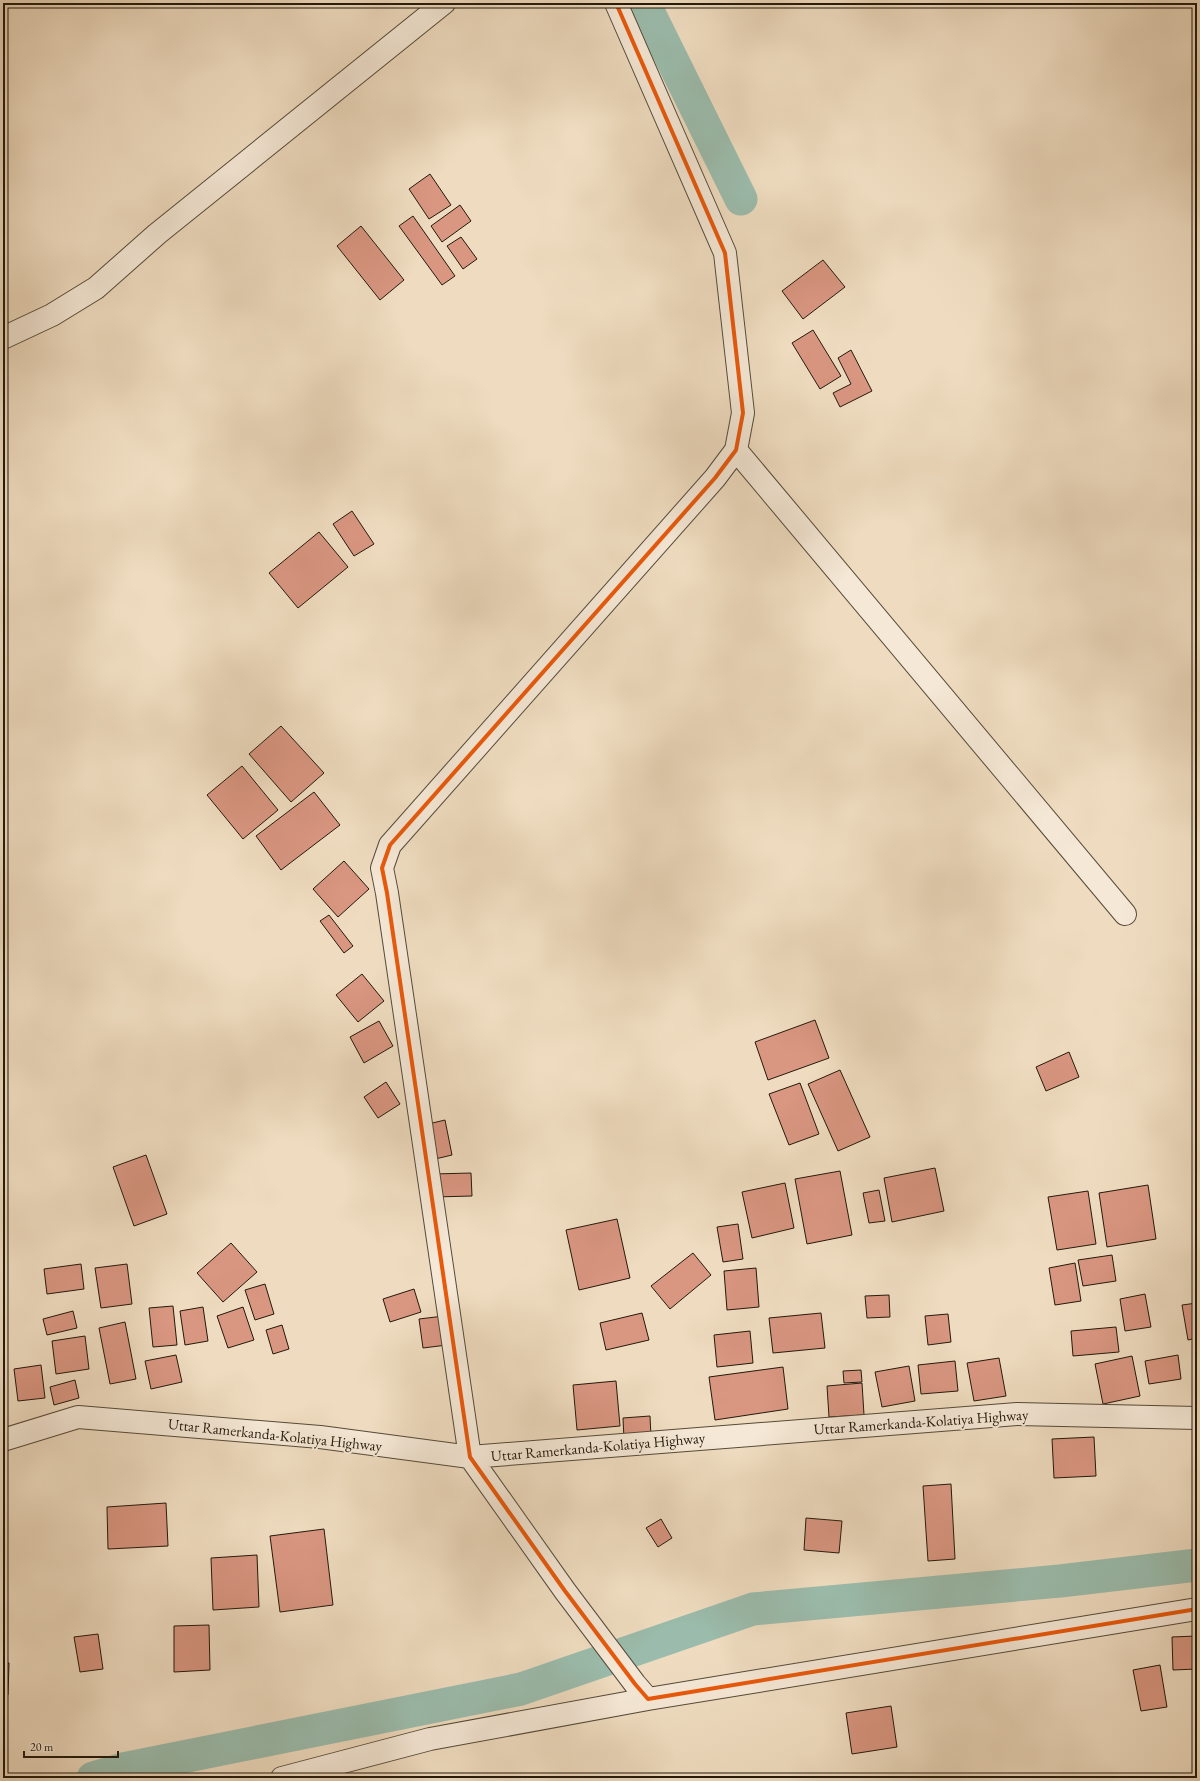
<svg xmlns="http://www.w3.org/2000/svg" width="1200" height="1781" font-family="'EB Garamond',serif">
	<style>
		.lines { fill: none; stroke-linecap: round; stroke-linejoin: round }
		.canal { stroke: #9bbcac; stroke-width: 33 }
		.building { fill: #d99681; stroke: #23190b }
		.minor-casing { stroke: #564a38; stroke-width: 24 }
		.minor { stroke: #f5e8d6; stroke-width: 22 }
		.cycleway-casing { stroke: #f5e8d6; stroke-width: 6 }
		.cycleway { stroke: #e8590c; stroke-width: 4 }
		.labels { text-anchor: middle; stroke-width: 4; stroke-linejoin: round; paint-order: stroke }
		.street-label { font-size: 15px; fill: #23190b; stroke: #f5e8d6 }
	</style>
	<rect width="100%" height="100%" fill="#efdcc0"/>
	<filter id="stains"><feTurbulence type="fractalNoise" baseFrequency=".005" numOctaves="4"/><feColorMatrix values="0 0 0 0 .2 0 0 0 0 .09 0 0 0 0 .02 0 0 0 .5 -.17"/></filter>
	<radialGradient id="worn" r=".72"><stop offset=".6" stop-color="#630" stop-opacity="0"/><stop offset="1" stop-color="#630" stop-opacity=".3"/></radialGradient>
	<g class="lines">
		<path class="canal" d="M644,3L741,199
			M93,1778L123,1769L521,1689L753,1609L1060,1581L1197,1565"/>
	</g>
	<path class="building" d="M430,174L451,205L429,219L409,189Z
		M460,205L471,221L442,242L431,226Z
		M413,216L455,276L442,285L399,226Z
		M361,226L404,280L380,300L337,246Z
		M461,237L477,259L463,269L447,246Z
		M823,260L845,287L803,319L782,291Z
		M813,330L841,376L820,389L792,343Z
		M851,350L872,391L840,407L833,393L851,384L838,358Z
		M352,511L374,544L354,556L333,524Z
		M319,532L348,567L298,608L269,573Z
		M281,726L324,773L291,802L249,754Z
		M242,766L278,810L243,839L207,795Z
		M314,792L340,825L281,870L256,836Z
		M344,861L369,889L338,917L313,889Z
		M329,915L353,946L344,953L320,921Z
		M362,974L384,1001L358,1022L336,995Z
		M815,1020L829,1058L768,1080L755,1042Z
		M379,1021L393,1046L364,1063L350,1037Z
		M1069,1052L1079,1077L1046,1091L1036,1067Z
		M840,1070L870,1137L838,1151L808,1084Z
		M386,1082L400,1104L378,1118L364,1097Z
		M800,1083L819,1134L789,1145L769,1094Z
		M445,1120L452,1155L431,1160L424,1125Z
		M146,1155L167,1214L134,1226L113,1167Z
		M935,1168L944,1211L892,1222L884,1178Z
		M840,1171L852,1235L807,1244L795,1179Z
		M471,1173L472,1196L433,1197V1174Z
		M785,1183L794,1228L752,1238L742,1192Z
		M1148,1185L1156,1239L1107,1247L1099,1193Z
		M879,1190L885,1221L869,1223L863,1193Z
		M1088,1191L1096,1244L1057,1250L1048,1197Z
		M617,1219L630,1278L579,1290L566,1230Z
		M738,1224L743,1259L723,1262L717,1227Z
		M231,1243L257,1272L223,1302L197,1273Z
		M693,1253L711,1275L670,1309L651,1286Z
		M1112,1255L1116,1281L1083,1286L1078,1260Z
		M1075,1263L1081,1301L1055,1305L1049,1268Z
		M81,1264L84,1289L47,1294L44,1269Z
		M127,1264L132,1304L101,1308L95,1268Z
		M756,1268L759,1307L727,1310L724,1271Z
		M265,1284L274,1314L255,1320L245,1290Z
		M414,1289L421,1312L390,1322L383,1299Z
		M1145,1294L1151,1327L1125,1331L1120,1299Z
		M889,1295L890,1317L867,1318L865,1296Z
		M1197,1303V1338L1188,1340L1182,1305Z
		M173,1306L177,1345L153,1347L149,1308Z
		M203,1307L208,1341L185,1345L180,1311Z
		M243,1307L254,1340L228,1348L217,1316Z
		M73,1311L77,1328L47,1335L43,1319Z
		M642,1313L649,1340L606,1350L600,1323Z
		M821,1313L825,1348L773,1353L769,1318Z
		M948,1314L951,1342L928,1345L925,1316Z
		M444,1316L447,1345L423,1348L419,1319Z
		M125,1322L136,1379L110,1384L99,1328Z
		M282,1325L289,1349L273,1354L266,1330Z
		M1116,1327L1119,1352L1073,1356L1071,1331Z
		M750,1331L753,1363L717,1367L714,1335Z
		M85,1336L89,1369L56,1374L52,1341Z
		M176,1355L182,1382L151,1389L145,1361Z
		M1178,1355L1181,1379L1149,1384L1145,1361Z
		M1132,1356L1140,1396L1103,1404L1095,1364Z
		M999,1358L1006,1396L974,1401L967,1363Z
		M955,1361L958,1391L921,1394L918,1365Z
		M41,1365L45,1398L18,1401L14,1369Z
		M909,1366L915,1401L882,1407L875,1372Z
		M783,1367L788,1409L715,1420L709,1377Z
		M861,1370L862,1382L844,1383L843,1371Z
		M75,1380L79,1398L54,1405L50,1387Z
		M616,1381L620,1426L577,1430L573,1385Z
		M862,1383L864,1415L829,1417L827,1386Z
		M650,1416L651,1437L624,1439L623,1418Z
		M1094,1437L1096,1476L1054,1478L1052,1439Z
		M951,1484L955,1559L928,1561L923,1486Z
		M166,1503L168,1546L108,1549L107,1507Z
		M806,1518L842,1521L839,1553L804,1550Z
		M661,1519L672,1538L658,1547L646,1528Z
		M324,1529L333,1605L280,1612L270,1536Z
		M257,1555L259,1607L213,1610L211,1558Z
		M209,1625L210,1670L174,1672V1626Z
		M98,1634L103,1669L80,1672L74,1637Z
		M1197,1636V1669L1173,1670L1172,1637Z
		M3,1662L9,1663L8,1695H3Z
		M1160,1665L1167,1707L1141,1711L1133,1670Z
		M891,1706L897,1747L852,1754L846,1713Z
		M764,1775V1778H733Z"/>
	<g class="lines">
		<g class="minor-casing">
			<path id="minor" d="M616,3L725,253L743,413L736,450L715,478L390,845L382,868L387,893L470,1457L565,1591L635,1684L648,1699L1197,1609
				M3,338L52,315L96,288L157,234L444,3
				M736,450L1125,914
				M3,1440L78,1417L320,1437L470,1457L1017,1414L1197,1418
				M282,1778L430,1739L648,1699"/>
		</g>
		<use href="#minor" class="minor"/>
		<g class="cycleway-casing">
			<path id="cycleway" d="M616,3L725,253L743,413L736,450L715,478L390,845L382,868L387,893L470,1457L565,1591L635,1684L648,1699L1197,1609"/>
		</g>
		<use href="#cycleway" class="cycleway"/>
	</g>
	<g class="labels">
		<g class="street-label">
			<text transform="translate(921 1422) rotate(-4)" y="5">Uttar Ramerkanda-Kolatiya Highway</text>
			<text transform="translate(275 1435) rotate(6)" y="5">Uttar Ramerkanda-Kolatiya Highway</text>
			<text transform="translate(598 1447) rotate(-5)" y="5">Uttar Ramerkanda-Kolatiya Highway</text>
		</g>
	</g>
	<rect width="1200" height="1781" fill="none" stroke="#efdcc0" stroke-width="16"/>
	<rect x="4" y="4" width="1192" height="1773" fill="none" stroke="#23190b" stroke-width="2"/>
	<rect x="8" y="8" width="1184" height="1765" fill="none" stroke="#23190b"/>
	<path d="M24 1751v6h94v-6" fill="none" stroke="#23190b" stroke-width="2"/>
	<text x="30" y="1751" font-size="12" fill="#23190b" stroke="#f5e8d6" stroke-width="3" paint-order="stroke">20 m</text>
	<rect width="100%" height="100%" filter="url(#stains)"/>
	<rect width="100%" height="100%" fill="url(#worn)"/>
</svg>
